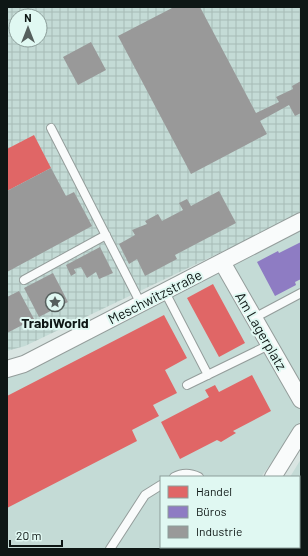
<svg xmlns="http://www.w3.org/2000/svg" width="308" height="556" font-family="Barlow,sans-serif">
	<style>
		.built { fill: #c4dbd6 }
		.industrial { fill: url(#industrial-grid); fill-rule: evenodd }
		.shops { fill: #e06666 }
		.offices { fill: #8e7cc3 }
		.industry { fill: #999 }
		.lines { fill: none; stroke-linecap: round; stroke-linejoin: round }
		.service-casing { stroke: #949d9b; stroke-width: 10 }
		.minor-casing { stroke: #949d9b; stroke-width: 18 }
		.service { stroke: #f9fbfb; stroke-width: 8 }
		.minor { stroke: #f9fbfb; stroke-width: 16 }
		.labels { text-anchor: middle; stroke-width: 4; stroke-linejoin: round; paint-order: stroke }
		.street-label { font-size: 14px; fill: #0e1715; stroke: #e0f8f2 }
		.poi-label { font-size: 14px; font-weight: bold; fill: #0e1715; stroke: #e0f8f2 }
	</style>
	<defs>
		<pattern id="industrial-grid" width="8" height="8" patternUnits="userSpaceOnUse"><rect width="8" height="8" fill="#c4dbd6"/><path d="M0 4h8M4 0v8" fill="none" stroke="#a7bbb7"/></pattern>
	</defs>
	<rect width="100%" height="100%" fill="#d9e5e2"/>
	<path class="built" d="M301,229V420L293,433L261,477H161V547H217L215,549H7V373Z
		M301,459V549H247L249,547H299V477H290Z"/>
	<path class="industrial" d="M7,7H301V214L25,346L7,351ZM16,16H40V40H16Z"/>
	<path class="shops" d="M34,135L51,168L7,191V149Z
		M213,284L245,343L219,357L187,298Z
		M164,315L187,358L165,370L177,393L153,405L159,416L132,430L137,441L7,508V396Z
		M252,375L271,411L233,431L236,433L221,442L217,440L180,459L161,422L209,397L205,390L215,385L219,392Z"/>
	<path class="offices" d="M301,242V279L295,282L296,285L275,296L257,262L278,251L279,253Z"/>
	<path class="industry" d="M174,7H200L256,113L279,102L276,97L293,89L292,86L301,81V113L295,116L289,105L260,121L267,134L191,174L118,36Z
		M91,42L106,70L78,85L63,57Z
		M51,168L66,196L74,192L92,226L7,272V191Z
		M219,191L236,223L175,255L177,259L145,276L137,259L129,264L119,244L135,235L132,230L147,224L145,221L158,214L162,221L183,210L179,203L187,199L191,206Z
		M100,247L113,273L99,279L96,272L87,278L81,267L74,269L76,273L71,276L66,265Z
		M53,273L68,302L39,317L24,288Z
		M19,291L34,319L7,333V297Z"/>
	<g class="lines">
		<g class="service-casing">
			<path id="service" d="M51,128L141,304
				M24,280L106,235
				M165,292L208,375
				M254,318L301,293
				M187,385L269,345
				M174,477C183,472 191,473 199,477
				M255,547L257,549
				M110,549L145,495L161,485
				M279,549L281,547"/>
		</g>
		<g class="minor-casing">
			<path id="minor" d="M222,262L301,400
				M7,369L24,364L301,221
				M273,477L301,432
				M229,549L230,547"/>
		</g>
		<use href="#service" class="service"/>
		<use href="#minor" class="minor"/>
	</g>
	<defs>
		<g id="sight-ring" transform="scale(1)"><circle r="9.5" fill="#e0f8f2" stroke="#555f5d" stroke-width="1.5"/><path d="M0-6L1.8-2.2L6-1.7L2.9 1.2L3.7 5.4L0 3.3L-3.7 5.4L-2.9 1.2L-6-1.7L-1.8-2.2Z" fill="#555f5d"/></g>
	</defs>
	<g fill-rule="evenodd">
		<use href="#sight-ring" x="55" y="302"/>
	</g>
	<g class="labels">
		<g class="street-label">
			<text transform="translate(155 297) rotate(-27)" y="5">Meschwitzstraße</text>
			<text transform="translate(261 331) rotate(60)" y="5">Am Lagerplatz</text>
		</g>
		<g class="poi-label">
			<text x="55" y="328">TrabiWorld</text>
		</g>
	</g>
	<rect width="308" height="556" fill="none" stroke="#0e1715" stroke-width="16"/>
	<rect x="160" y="476" width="140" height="72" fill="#e0f8f2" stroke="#8c9e9a"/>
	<rect x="168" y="486" width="20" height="12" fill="#e06666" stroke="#8c9e9a"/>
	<text x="196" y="496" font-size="12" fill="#0e1715">Handel</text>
	<rect x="168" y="506" width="20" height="12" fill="#8e7cc3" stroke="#8c9e9a"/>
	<text x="196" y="516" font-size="12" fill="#0e1715">Büros</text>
	<rect x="168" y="526" width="20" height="12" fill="#999999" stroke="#8c9e9a"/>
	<text x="196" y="536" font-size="12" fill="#0e1715">Industrie</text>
	<g transform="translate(28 28)"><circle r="19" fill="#e0f8f2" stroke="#8c9e9a"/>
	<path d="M0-3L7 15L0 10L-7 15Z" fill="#555f5d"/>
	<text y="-6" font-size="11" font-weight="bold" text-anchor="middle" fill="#0e1715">N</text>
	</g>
	<path d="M10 540v6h52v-6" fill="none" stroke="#0e1715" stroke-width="2"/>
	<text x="16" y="540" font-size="12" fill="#0e1715" stroke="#e0f8f2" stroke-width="3" paint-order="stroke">20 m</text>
</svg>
